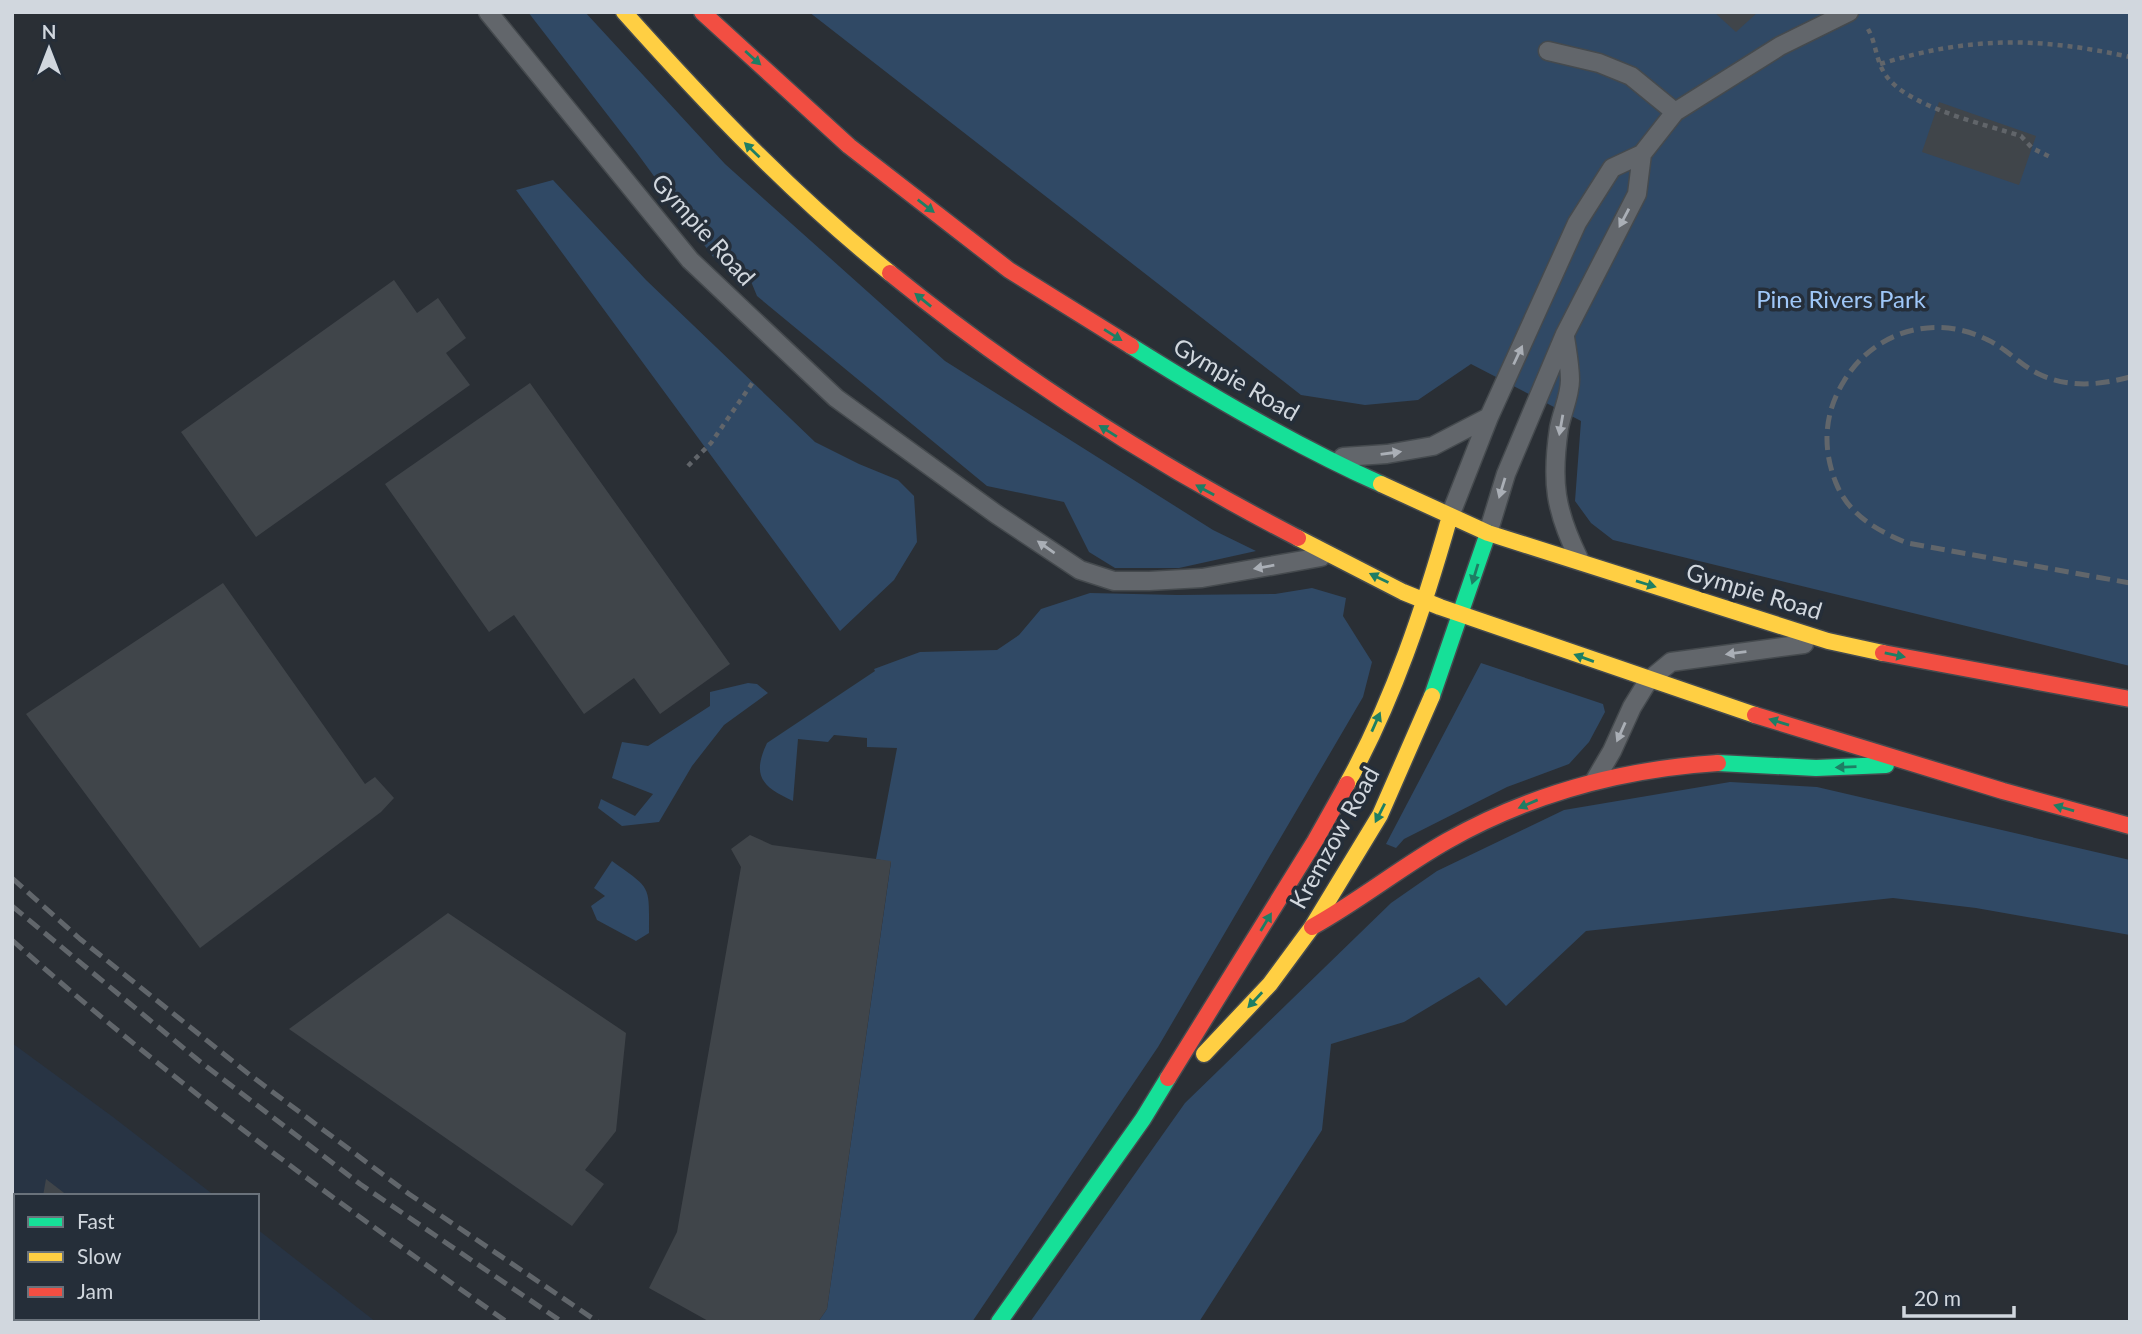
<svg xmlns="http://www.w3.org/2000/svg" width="2142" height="1334" font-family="Lato,sans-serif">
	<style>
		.built { fill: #283444 }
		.green { fill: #304965 }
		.building { fill: #40454a }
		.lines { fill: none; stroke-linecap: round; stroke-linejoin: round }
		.lane-casing { stroke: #454a4e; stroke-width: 21 }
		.fast-casing { stroke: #454a4e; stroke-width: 19 }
		.slow-casing { stroke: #454a4e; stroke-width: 19 }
		.jam-casing { stroke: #454a4e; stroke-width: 19 }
		.path { stroke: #61656a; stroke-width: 4.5; stroke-dasharray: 5 5; stroke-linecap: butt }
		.lane { stroke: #62666b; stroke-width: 18 }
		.fast { stroke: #16e098; stroke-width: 16 }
		.slow { stroke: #ffcf43; stroke-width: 16 }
		.jam { stroke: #f24e42; stroke-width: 16 }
		.rail { stroke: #61666b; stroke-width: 5; stroke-dasharray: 14 7; stroke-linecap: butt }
		.oneway { fill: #1e7e64 }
		.oneway2 { fill: #aaafb6 }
		.labels { text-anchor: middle; stroke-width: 7; stroke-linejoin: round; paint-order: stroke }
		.street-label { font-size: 24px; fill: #d1d7de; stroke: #252e39 }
		.park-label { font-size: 24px; fill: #9fc7f8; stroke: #252e39 }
	</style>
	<rect width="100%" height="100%" fill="#2a2f35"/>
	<path class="built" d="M12,1043L113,1117L215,1196H16V1318H257V1229L376,1322H12Z"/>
	<path class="green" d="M528,12H585L725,164L945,361L1213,530L1256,551L1179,568H1115L1089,552L1064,502L987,486L757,296L745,267L716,261L637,153Z
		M809,12H2130V666L1613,540L1591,523L1575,501L1581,421L1471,364L1418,400L1365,405L1301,395Z
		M553,180L646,280L815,442L859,464L898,480L914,496L917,542L894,580L840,631L516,190Z
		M1312,588L1346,598L1343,616L1372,662L1363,697L1158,1047L972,1322H818L827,1309L891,862L876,859L897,748L867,747V738L834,735L828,742L798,739L793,801C763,787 751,777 767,743L875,671L874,669L920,652L997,650L1019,635L1041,609L1090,593L1178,595L1275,594Z
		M1481,663L1603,704L1605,712L1589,742L1569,764L1507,787L1404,839L1396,848L1386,844Z
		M748,683L757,684L768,693L724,725L692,766L659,822L622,826L598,808L601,799L635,816L653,794L612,778L622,742L648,746L710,706V692Z
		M1730,782L1817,787L2130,860V935L1976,908L1893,898L1586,931L1506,1006L1479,977L1404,1022L1331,1044L1322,1130L1199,1322H1030L1185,1103L1391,903L1437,871L1564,810Z
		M612,861C652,890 649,884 649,933L636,941L597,920L591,906L605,896L594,888Z"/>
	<path class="building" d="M1714,12H1758L1736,32Z
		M1939,102L2036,136L2019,185L1922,152Z
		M394,280L417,313L438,298L466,338L446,353L470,385L256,537L181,432Z
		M530,383L730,664L660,714L634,678L584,714L514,615L489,632L385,484Z
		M223,583L365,784L375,777L394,798L381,812L200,948L26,714Z
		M750,835L772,845L891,861L827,1309L818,1322H710L649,1288L677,1232L741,867L731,849Z
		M448,913L626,1033L616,1131L585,1170L604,1184L572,1226L289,1029Z
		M46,1179L68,1196H43Z
		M19,1318H183L182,1322H18Z"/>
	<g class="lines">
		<g class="lane-casing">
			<path id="lane" d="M488,12L690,260L836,398L996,514L1080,570L1114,581H1149L1202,578L1321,557
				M1548,51L1599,63L1631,76L1675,112
				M1565,337C1567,351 1570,366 1570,380C1570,396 1562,412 1559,428C1551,482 1555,510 1579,559
				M1343,457L1387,454L1433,446L1489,417
				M1450,516L1489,417L1577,223L1612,168L1642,154L1675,112L1780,46L1849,12
				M1488,533L1506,474L1565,334L1637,194L1642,154
				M1595,780L1612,751L1632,707L1648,681L1671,662L1804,644"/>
		</g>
		<g class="fast-casing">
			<path id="fast" d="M1131,346C1212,397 1294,445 1381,484
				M1432,696L1488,533
				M1718,763L1816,768L1886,765
				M999,1322L1143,1119L1168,1078"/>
		</g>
		<g class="slow-casing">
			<path id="slow" d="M624,12C707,105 793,195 890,273
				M1381,484L1488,533L1828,641L1883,653
				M1298,538L1403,592L1440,607L1755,715
				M1347,784C1393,701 1424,608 1450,516
				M1204,1054L1270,984L1312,927L1380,815L1432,696"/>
		</g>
		<g class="jam-casing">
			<path id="jam" d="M702,12L849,146L1009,270L1131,346
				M890,273C1017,376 1153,463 1298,538
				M1883,653L2130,699
				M1755,715L2003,791L2130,826
				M1312,927C1359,901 1401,867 1447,841C1530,794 1624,769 1718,763
				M1168,1078L1315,841L1347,784"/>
		</g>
		<path class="path" d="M1868,29C1876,43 1876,61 1885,74C1906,107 1984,124 2021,136L2032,148L2050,157
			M1880,64C1971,36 2038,37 2130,57
			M688,466L711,443L753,382"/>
		<use href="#lane" class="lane"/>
		<use href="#fast" class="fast"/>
		<use href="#slow" class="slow"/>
		<use href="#jam" class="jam"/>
		<path class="rail" d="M2130,377C2100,385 2070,388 2041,375C2021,366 2007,349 1988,340C1935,313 1874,331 1844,381C1824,413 1822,448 1836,483C1849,515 1876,530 1907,543L2130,583
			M12,878L80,939L250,1075L409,1194L598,1322
			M12,906L198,1060L360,1184L562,1322
			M12,940C168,1079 336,1202 507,1322"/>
	</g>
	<defs><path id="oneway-solid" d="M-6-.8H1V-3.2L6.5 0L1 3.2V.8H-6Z" transform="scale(1.75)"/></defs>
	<g class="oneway">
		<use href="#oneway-solid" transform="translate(753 58) rotate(42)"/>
		<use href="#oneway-solid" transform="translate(752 150) rotate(-136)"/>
		<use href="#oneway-solid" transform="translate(926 206) rotate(38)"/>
		<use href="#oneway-solid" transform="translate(923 300) rotate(-141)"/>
		<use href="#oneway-solid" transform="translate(1113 335) rotate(32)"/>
		<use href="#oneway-solid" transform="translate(1108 431) rotate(-148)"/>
		<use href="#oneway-solid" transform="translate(1205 490) rotate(-151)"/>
		<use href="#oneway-solid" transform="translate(1475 574) rotate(107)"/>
		<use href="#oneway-solid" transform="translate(1379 578) rotate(-154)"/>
		<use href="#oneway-solid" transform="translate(1646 584) rotate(17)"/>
		<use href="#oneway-solid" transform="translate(1895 655) rotate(12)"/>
		<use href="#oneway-solid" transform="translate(1584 658) rotate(-160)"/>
		<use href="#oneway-solid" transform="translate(1376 722) rotate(-66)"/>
		<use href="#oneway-solid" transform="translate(1779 722) rotate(-163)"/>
		<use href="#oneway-solid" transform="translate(1846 767) rotate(178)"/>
		<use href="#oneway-solid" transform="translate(1528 804) rotate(157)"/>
		<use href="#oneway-solid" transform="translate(2064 808) rotate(-164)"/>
		<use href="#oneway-solid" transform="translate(1380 813) rotate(117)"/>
		<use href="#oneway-solid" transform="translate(1266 922) rotate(-59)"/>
		<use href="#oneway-solid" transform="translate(1255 1000) rotate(133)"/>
	</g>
	<g class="oneway2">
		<use href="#oneway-solid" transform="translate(1624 218) rotate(118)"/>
		<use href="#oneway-solid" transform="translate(1518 355) rotate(-65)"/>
		<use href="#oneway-solid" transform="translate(1561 425) rotate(100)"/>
		<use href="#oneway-solid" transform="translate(1391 453) rotate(-8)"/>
		<use href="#oneway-solid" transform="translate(1502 488) rotate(107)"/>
		<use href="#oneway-solid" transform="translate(1046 547) rotate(-145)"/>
		<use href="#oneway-solid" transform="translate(1264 567) rotate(170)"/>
		<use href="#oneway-solid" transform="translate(1736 653) rotate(173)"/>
		<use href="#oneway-solid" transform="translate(1621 732) rotate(114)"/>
	</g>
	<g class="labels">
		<g class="street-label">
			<text transform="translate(703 230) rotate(48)" y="8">Gympie Road</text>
			<text transform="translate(1236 380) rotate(30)" y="8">Gympie Road</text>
			<text transform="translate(1754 592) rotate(17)" y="8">Gympie Road</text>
			<text transform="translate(1335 838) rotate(-61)" y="8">Kremzow Road</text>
		</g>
		<g class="park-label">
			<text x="1841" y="308">Pine Rivers Park</text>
		</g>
	</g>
	<rect width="2142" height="1334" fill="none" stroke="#d1d7de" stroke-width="28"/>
	<rect x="14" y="1194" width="245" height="126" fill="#252e39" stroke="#6a727b" stroke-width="2"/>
	<rect x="28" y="1217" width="35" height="10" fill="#16e098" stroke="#6a727b" stroke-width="2"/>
	<text x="77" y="1229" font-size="21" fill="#d1d7de">Fast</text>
	<rect x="28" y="1252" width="35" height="10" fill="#ffcf43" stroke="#6a727b" stroke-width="2"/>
	<text x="77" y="1264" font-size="21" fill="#d1d7de">Slow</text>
	<rect x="28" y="1287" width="35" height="10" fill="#f24e42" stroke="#6a727b" stroke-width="2"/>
	<text x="77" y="1299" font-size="21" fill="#d1d7de">Jam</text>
	<g transform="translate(49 49)" stroke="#252e39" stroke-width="5" paint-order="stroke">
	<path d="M0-5L12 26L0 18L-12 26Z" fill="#d1d7de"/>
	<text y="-10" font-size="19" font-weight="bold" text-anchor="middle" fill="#d1d7de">N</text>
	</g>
	<path d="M1904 1306v10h110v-10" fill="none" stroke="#d1d7de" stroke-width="3.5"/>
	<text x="1914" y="1306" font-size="21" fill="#d1d7de" stroke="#252e39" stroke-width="5" paint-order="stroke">20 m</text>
</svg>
